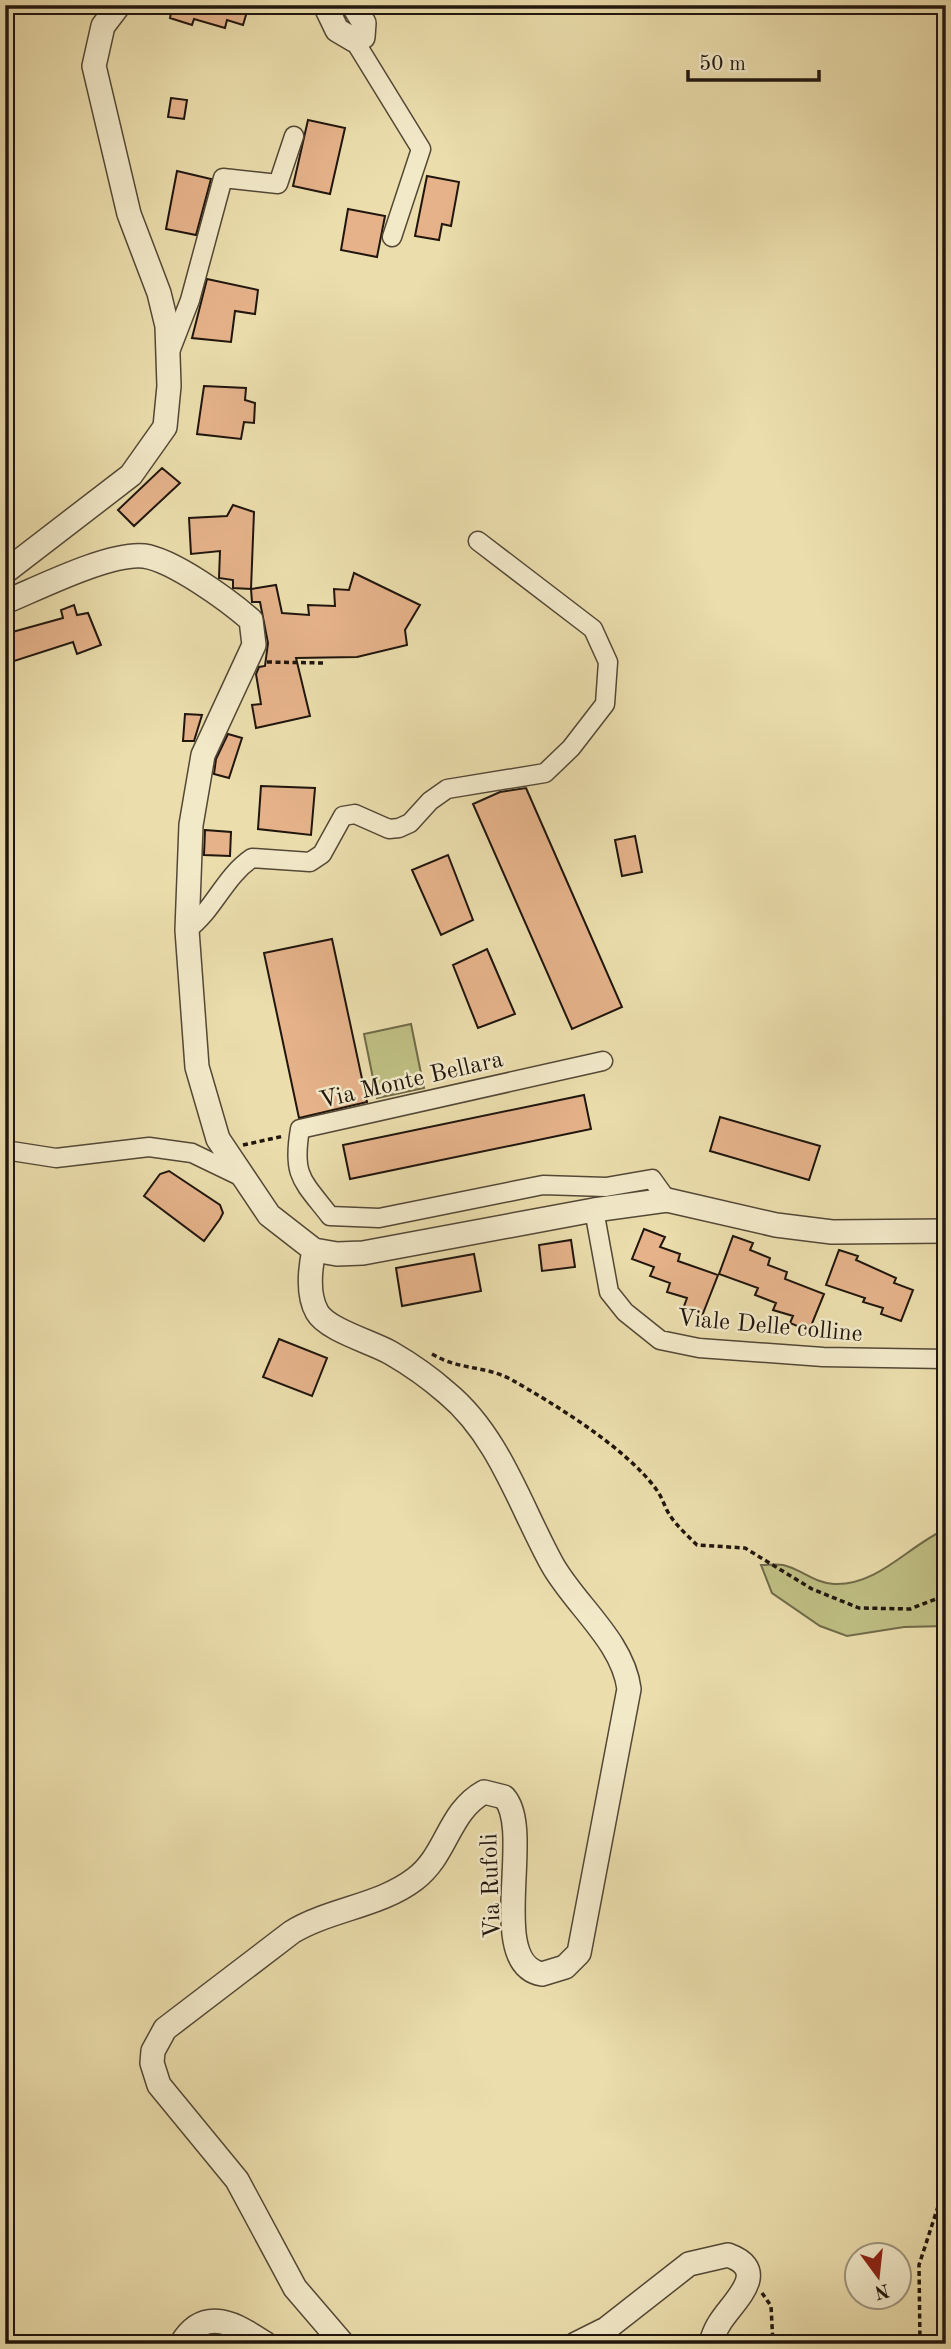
<svg xmlns="http://www.w3.org/2000/svg" width="951" height="2349" font-family="'Old Standard TT',serif">
	<style>
		.green { fill: #bfbf84; stroke: #706a49; stroke-width: 2 }
		.building { fill: #e5b28a; stroke: #20160e; stroke-width: 2 }
		.lines { fill: none; stroke-linecap: round; stroke-linejoin: round }
		.minor-casing { stroke: #534836; stroke-width: 21 }
		.tertiary-casing { stroke: #534836; stroke-width: 26 }
		.path { stroke: #20160e; stroke-width: 3.5; stroke-dasharray: 5 3.5; stroke-linecap: butt }
		.minor { stroke: #f2e9c9; stroke-width: 18 }
		.tertiary { stroke: #f2e9c9; stroke-width: 23 }
		.labels { text-anchor: middle; stroke-width: 5; stroke-linejoin: round; paint-order: stroke }
		.street-label { font-size: 24px; fill: #20160e; stroke: #f2e9c9 }
	</style>
	<rect width="100%" height="100%" fill="#ebddac"/>
	<filter id="stains"><feTurbulence type="fractalNoise" baseFrequency=".00286" numOctaves="4"/><feColorMatrix values="0 0 0 0 .2 0 0 0 0 .09 0 0 0 0 .02 0 0 0 .5 -.17"/></filter>
	<radialGradient id="worn" r=".72"><stop offset=".6" stop-color="#630" stop-opacity="0"/><stop offset="1" stop-color="#630" stop-opacity=".3"/></radialGradient>
	<path class="green" d="M411,1024L424,1088L377,1098L364,1034Z
		M946,1529V1626L904,1627L847,1636L820,1626L772,1593L761,1565C768,1565 777,1564 783,1565C801,1569 814,1583 834,1584C878,1586 909,1545 946,1529Z"/>
	<path class="building" d="M161,5H249L243,25L227,20L225,28L194,19L192,25L170,18L171,13L160,9Z
		M171,98L187,100L184,119L168,117Z
		M308,120L345,128L330,194L293,186Z
		M177,171L211,179L196,235L166,229Z
		M427,176L459,182L451,226L442,224L439,240L415,236Z
		M348,209L385,216L377,257L341,250Z
		M207,279L258,290L255,314L235,311L231,342L192,338Z
		M204,386L246,388L245,400L255,403L254,423L244,422L241,439L197,434Z
		M162,468L180,483L134,526L118,510Z
		M233,505L254,512L251,589L233,588V580L219,578L220,551L191,554L189,518L227,516Z
		M354,573L420,605L405,630L407,645L357,657L296,658L310,716L256,728L252,705L261,704L256,674L259,667L265,666L268,643L260,602H252L251,589L276,585L282,613L309,615L308,605L335,606L334,589L349,590Z
		M74,605L77,615L88,613L101,645L77,654L73,642L5,664V634L63,618L61,610Z
		M185,714L202,715L194,741H183Z
		M228,734L242,738L229,778L214,774L216,759Z
		M261,786L315,788L311,835L258,829Z
		M526,788L622,1007L572,1029L473,804L500,792Z
		M205,830L231,832L230,856L204,855Z
		M635,836L642,872L622,876L615,840Z
		M448,855L473,920L441,935L412,870Z
		M332,939L367,1102L299,1118L264,953Z
		M487,949L515,1014L478,1028L453,965Z
		M584,1095L591,1129L350,1179L343,1145Z
		M720,1117L820,1146L809,1180L710,1151Z
		M169,1171L220,1205L223,1213L220,1219L204,1241L144,1196L160,1174Z
		M644,1229L665,1237L660,1247L680,1254L678,1261L718,1275L702,1316L683,1309L687,1298L667,1292L670,1283L650,1276L654,1267L632,1259Z
		M733,1236L753,1243L750,1250L770,1258L768,1265L787,1272L785,1279L824,1294L809,1331L790,1323L793,1316L773,1310L776,1303L755,1295L758,1288L719,1274Z
		M571,1240L575,1267L542,1271L539,1245Z
		M839,1250L858,1256L856,1260L896,1278L894,1283L913,1290L901,1321L881,1314L883,1308L863,1302L865,1298L826,1285Z
		M474,1254L481,1291L402,1306L396,1268Z
		M279,1339L327,1358L312,1396L263,1377Z"/>
	<g class="lines">
		<g class="minor-casing">
			<path id="minor" d="M354,40L421,149L392,237
				M171,349L190,300L223,178L278,184L294,136
				M187,930C214,910 224,877 252,858L310,862L322,854L343,816L355,814L389,829L399,828L410,823L430,801L447,789L545,773L571,748L605,704L608,662L593,629L478,541
				M603,1061L300,1129C292,1176 302,1180 330,1216L379,1218L543,1185L606,1187L652,1179L667,1200
				M5,1150L56,1158L149,1147L192,1153L246,1179
				M594,1210L609,1292L625,1312L660,1340L699,1348L823,1357L946,1359"/>
		</g>
		<g class="tertiary-casing">
			<path id="tertiary" d="M325,5L337,30L354,40L363,37L364,23L353,5
				M5,572L131,475L165,427L169,386L167,326L159,293L129,214L94,66L103,26L119,5
				M5,602C39,588 110,552 144,556C173,560 228,600 251,620L254,645L203,755L191,825L187,930L197,1067L218,1139L269,1215L314,1250L337,1254L363,1253L594,1210L667,1200L776,1225L832,1232L946,1231
				M314,1250C310,1269 307,1294 317,1312C327,1330 372,1342 391,1353C410,1364 430,1378 447,1393C499,1436 520,1506 552,1564C574,1604 623,1641 629,1689L579,1953L565,1967L542,1974C485,1964 535,1830 504,1797L484,1792C448,1812 447,1855 415,1879C380,1906 330,1909 292,1932L165,2029L153,2051L152,2063L159,2085L237,2180L295,2288L343,2344
				M181,2344C205,2304 237,2325 266,2344
				M576,2344L606,2329L689,2264L728,2255C773,2271 731,2303 719,2324C715,2330 713,2337 710,2344"/>
		</g>
		<path class="path" d="M267,662L324,663
			M243,1145L284,1136
			M432,1354C461,1371 485,1365 512,1380C556,1405 626,1448 656,1489C663,1498 665,1509 671,1517C678,1527 688,1536 697,1545L745,1548L812,1589L859,1608L910,1609L946,1595
			M762,2293L771,2306L773,2344
			M920,2344L919,2265L946,2182"/>
		<use href="#minor" class="minor"/>
		<use href="#tertiary" class="tertiary"/>
	</g>
	<g class="labels">
		<g class="street-label">
			<text transform="translate(411 1079) rotate(-13)" y="8">Via Monte Bellara</text>
			<text transform="translate(770 1325) rotate(5)" y="8">Viale Delle colline</text>
			<text transform="translate(490 1886) rotate(-92)" y="8">Via Rufoli</text>
		</g>
	</g>
	<rect width="951" height="2349" fill="none" stroke="#ebddac" stroke-width="28"/>
	<rect x="7" y="7" width="937" height="2335" fill="none" stroke="#20160e" stroke-width="3.5"/>
	<rect x="14" y="14" width="923" height="2321" fill="none" stroke="#20160e" stroke-width="2"/>
	<g transform="translate(878 2276) rotate(165)"><circle r="33" fill="#f2e9c9" stroke="#9e957e" stroke-width="2"/>
	<path d="M0-5L12 26L0 18L-12 26Z" fill="#8f2418"/>
	<text y="-10" font-size="19" font-weight="bold" text-anchor="middle" fill="#20160e">N</text>
	</g>
	<path d="M688 70v10h131v-10" fill="none" stroke="#20160e" stroke-width="3.5"/>
	<text x="699" y="70" font-size="21" fill="#20160e" stroke="#f2e9c9" stroke-width="5" paint-order="stroke">50 m</text>
	<rect width="100%" height="100%" filter="url(#stains)"/>
	<rect width="100%" height="100%" fill="url(#worn)"/>
</svg>
